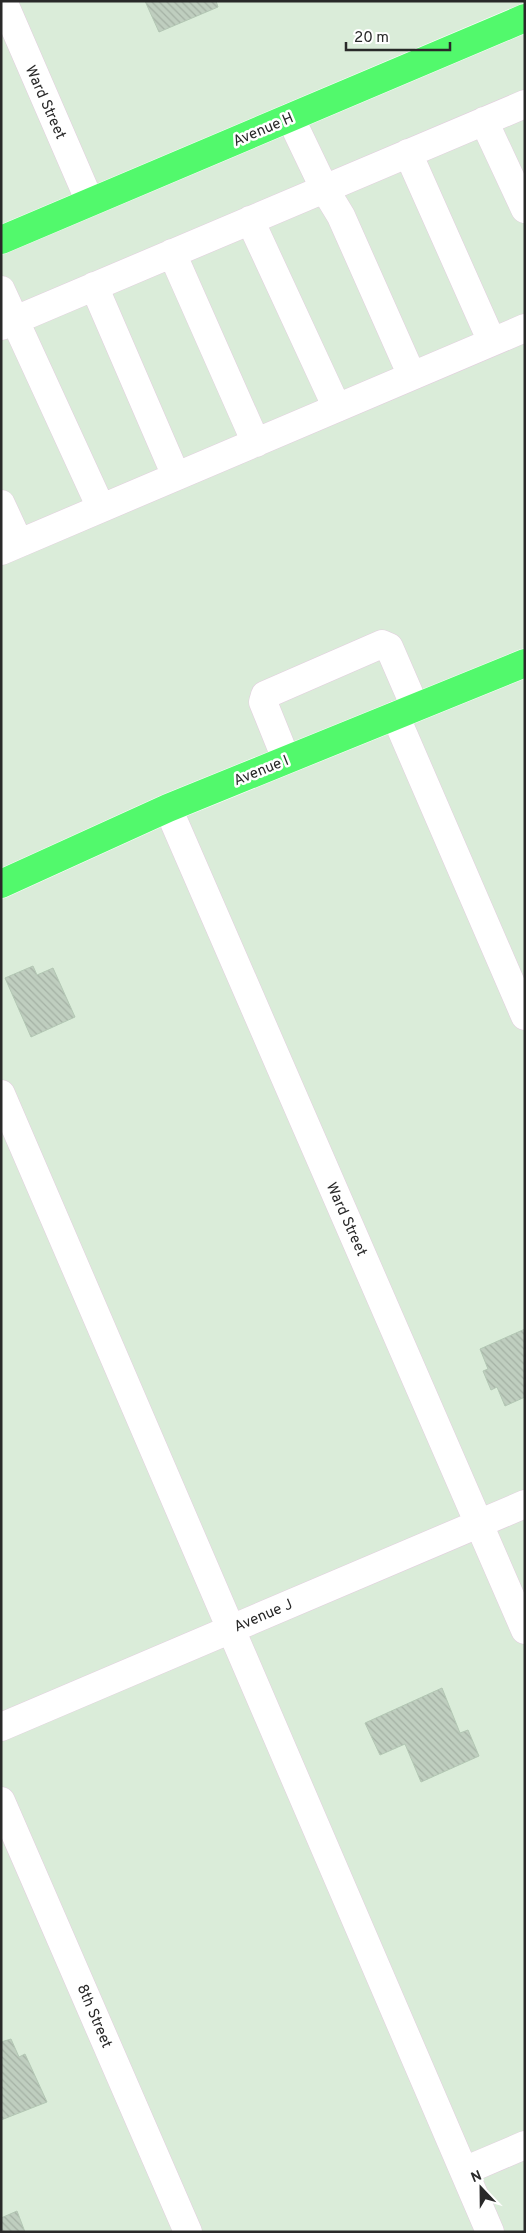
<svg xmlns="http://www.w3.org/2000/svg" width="526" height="2233" font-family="Overpass,sans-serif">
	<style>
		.building { fill: url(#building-back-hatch); stroke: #b3c7b4 }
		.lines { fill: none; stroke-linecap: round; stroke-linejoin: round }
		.minor-casing { stroke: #e3cedf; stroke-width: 29 }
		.major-casing { stroke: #fff; stroke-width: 29 }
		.minor { stroke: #fff; stroke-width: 28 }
		.major { stroke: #52f96c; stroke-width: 28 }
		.labels { text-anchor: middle; stroke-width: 5; stroke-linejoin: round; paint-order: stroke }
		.street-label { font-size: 15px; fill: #292929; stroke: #fff }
	</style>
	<defs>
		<pattern id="building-back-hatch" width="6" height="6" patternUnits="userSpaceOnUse" patternTransform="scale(1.25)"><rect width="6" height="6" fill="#bfcebf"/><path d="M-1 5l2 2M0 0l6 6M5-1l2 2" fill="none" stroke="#a4b1a4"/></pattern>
	</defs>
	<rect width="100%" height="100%" fill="#daecd9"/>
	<path class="building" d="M145,1H216L218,7L159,32Z
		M33,966L37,975L53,968L75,1017L31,1037L5,978Z
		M525,1329V1397L505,1406L497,1387L491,1390L483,1371L488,1369L480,1349Z
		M442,1688L460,1733L468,1730L479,1756L421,1782L405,1744L380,1755L365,1723Z
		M11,2039L19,2057L25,2054L47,2102L1,2120V2042Z
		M17,2211L25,2232H1V2218Z"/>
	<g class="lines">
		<g class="minor-casing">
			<path id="minor" d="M3,1L90,202
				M290,117L324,188L341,216L412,376
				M484,121L525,209
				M408,153L492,342
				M250,220L337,408
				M172,253L256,443
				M94,286L176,476
				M1,290L101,508
				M1,326L525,104
				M1,504L19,543
				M1,551L525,328
				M395,715L525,1016
				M286,759L263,702L265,695L382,644L389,647L415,707
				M168,808L525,1630
				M1,1094L490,2232
				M1,1727L525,1504
				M1,1801L188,2232
				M464,2171L525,2145"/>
		</g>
		<g class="major-casing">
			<path id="major" d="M1,240L525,18
				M1,884L168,808L525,663"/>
		</g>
		<use href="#minor" class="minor"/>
		<use href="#major" class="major"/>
	</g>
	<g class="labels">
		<g class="street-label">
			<text transform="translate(46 102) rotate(66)" y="5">Ward Street</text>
			<text transform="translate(263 129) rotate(-23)" y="5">Avenue H</text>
			<text transform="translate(261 770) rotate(-22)" y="5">Avenue I</text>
			<text transform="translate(347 1219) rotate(66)" y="5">Ward Street</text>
			<text transform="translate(263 1615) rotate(-23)" y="5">Avenue J</text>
			<text transform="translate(95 2016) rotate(67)" y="5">8th Street</text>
		</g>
	</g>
	<rect width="526" height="2233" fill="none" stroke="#292929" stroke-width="5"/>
	<g transform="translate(481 2188) rotate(338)" stroke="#ffffff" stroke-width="4" paint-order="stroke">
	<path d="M0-4L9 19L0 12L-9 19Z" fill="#292929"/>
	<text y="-8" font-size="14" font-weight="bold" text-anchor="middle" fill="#292929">N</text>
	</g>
	<path d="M346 42v8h104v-8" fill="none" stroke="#292929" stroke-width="2.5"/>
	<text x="354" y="42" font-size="15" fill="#292929" stroke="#ffffff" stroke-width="4" paint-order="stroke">20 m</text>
</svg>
